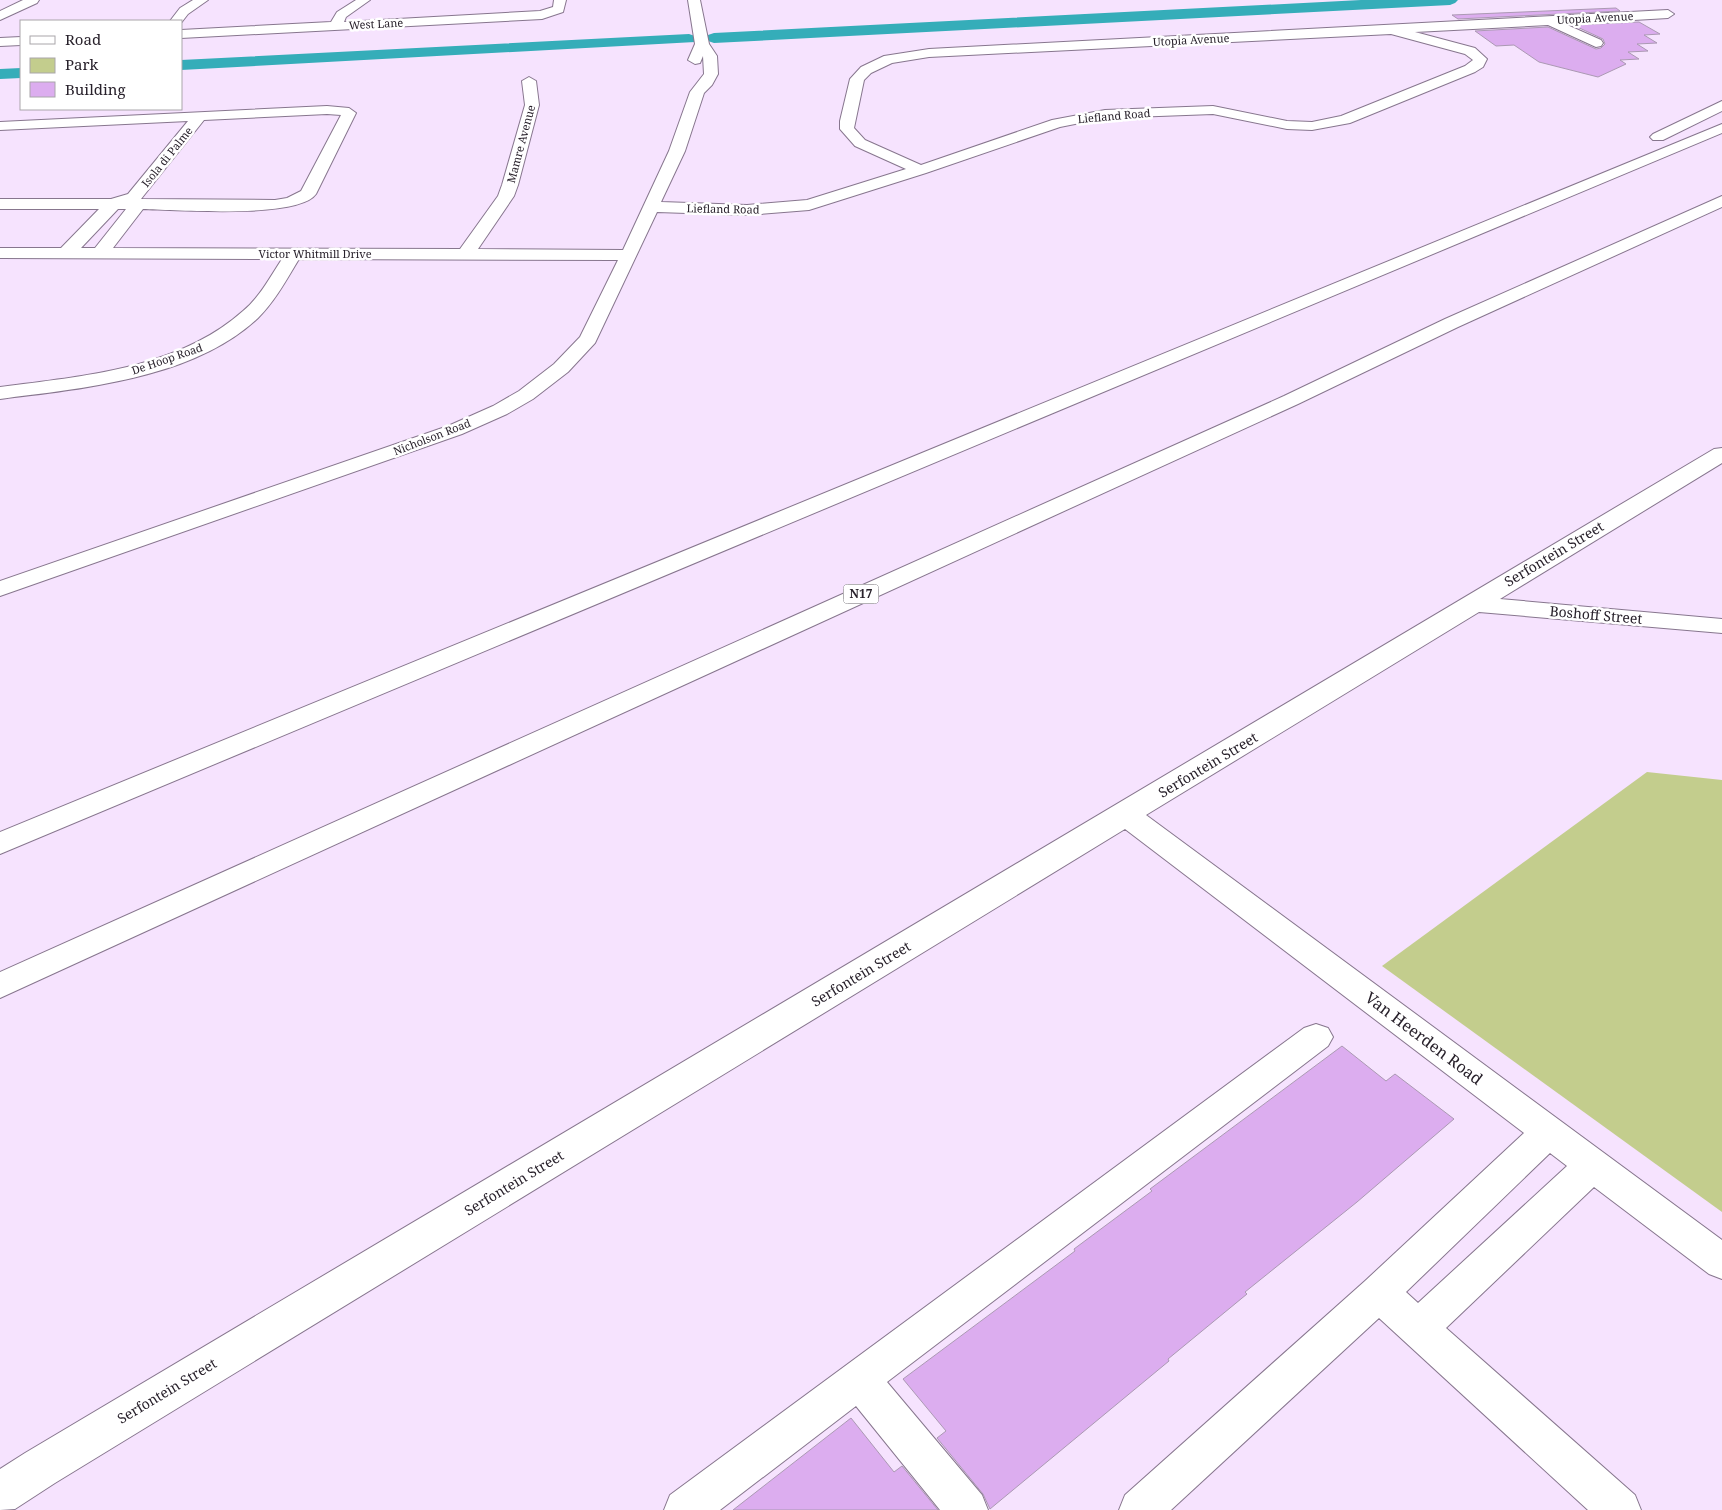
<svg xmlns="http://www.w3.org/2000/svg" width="1722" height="1510" font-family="'Noto Serif',serif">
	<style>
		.green { fill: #c3cd8d }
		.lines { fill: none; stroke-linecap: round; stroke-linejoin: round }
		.canal { fill: #35adb9; fill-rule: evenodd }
		.building { fill: #dcadef; stroke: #ab99b3 }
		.minor-casing { stroke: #87768e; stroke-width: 2 }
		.highway-casing { stroke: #87768e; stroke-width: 2 }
		.minor { fill: #fff; fill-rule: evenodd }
		.highway { fill: #fff; fill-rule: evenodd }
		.labels { text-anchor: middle; stroke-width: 5; stroke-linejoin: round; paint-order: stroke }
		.far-street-label { font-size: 11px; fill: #28212b; stroke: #fff }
		.shield { fill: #fff; stroke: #68646b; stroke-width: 1 }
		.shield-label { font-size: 12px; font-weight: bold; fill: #28212b }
		.street-label { font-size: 14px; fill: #28212b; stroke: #fff }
		.near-street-label { font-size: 16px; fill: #28212b; stroke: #fff }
	</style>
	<rect width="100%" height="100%" fill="#f6e3fe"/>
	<path class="green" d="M1647,772L1722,780V1212L1382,966Z"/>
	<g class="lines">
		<path class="canal" d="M1361,0H1458L1455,3L1450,5L714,43L708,41L706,38L708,35L714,33Z
			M689,34L695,36L697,39L695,42L181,70V60Z
			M21,68V78L0,79V69Z"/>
	</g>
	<path class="building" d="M1616,8L1620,11L1458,19L1452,15Z
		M1639,22L1660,34L1644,35L1657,43L1637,44L1648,51L1628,52L1639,59L1620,60L1626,64L1598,77L1539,62L1514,45L1496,46L1475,31L1548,27L1596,49L1601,48L1605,44L1603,39L1573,25Z
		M1342,1046L1386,1081L1395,1074L1454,1119L1357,1202L1245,1292L1247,1294L1168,1359L1169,1361L990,1509L983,1494L937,1438L946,1431L903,1379L1075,1251L1074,1249L1152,1191L1150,1189Z
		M851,1418L894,1472L902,1466L938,1510H733Z"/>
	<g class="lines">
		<g class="minor-casing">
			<path id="minor" d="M23,0H39L37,3L0,20V11Z
				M193,0H208L188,14L181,23L170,21L180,8Z
				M356,0H370L346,17L344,22L540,11L553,7L554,0H566L563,12L542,19L181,38V30L331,22L337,12Z
				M688,0H700L709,44L717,56L718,74L712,85L704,93L685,151L661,202L747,205L807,200L906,169L855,146L840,129V121L850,79L861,67L884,56L929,49L1668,10L1674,14L1668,18L1565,24L1601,40L1603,43L1601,46L1596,47L1548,25L1415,32L1475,48L1487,59L1483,67L1475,72L1350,123L1312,130L1287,129L1213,114L1105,118L1060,127L926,173L809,210L747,215L657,212L595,343L568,372L533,399L507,414L462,434L0,596V581L448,426L493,406L519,391L554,364L580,337L618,260L299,259C287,279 275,301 258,318C193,379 84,388 0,399V387C83,376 178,369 243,311C260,297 270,277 282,259L0,258V248H61L99,209H0V199H111L128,194L188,121L0,130V122L327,106L349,108L356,113L316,194C299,219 175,210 143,209L113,248L460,249L498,196L502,185L525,105L522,81L529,77L536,81L539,105L518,185L514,196L478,249L623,250L669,151L690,92L704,74L703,56L700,63L695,64L688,60L695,44ZM1391,34L1465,54L1473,60L1465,66L1341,116L1312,122L1287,121L1213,106L1105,110L1052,120L921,165L865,140L854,128L864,80L871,73L892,63L929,57ZM327,114L341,115L301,191L287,198L275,200L141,199L204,120ZM118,209H126L95,248H81Z
				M21,37V45L0,46V38Z
				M1722,448V463L1500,599L1722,619V633L1479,612L1146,815L1722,1240V1279L1709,1274L1594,1187L1446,1328L1635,1495L1641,1510H1588L1379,1318L1171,1510H1119L1125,1495L1365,1281L1524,1133L1125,829L55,1483L15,1509L0,1510V1469L25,1453L1714,449ZM1550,1153L1567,1166L1418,1303L1406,1292Z
				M1316,1024L1328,1028L1333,1037L1328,1046L887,1382L982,1495L988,1510H940L856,1406L720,1510H664L670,1495L1304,1028Z"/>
		</g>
		<g class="highway-casing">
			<path id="highway" d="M1722,101V111L1663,140H1653L1650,137L1653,134Z
				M1722,124V133L0,854V832Z
				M1722,196V207L1458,327L1298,404L0,998V972L1284,396L1445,319Z"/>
		</g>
		<use href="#minor" class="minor"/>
		<use href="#highway" class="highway"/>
	</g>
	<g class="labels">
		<g class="far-street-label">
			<text transform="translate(1595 18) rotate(-3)" y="4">Utopia Avenue</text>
			<text transform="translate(376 24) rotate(-3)" y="4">West Lane</text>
			<text transform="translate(1191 40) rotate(-3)" y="4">Utopia Avenue</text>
			<text transform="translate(1114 116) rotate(-5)" y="4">Liefland Road</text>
			<text transform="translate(521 144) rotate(-75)" y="4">Mamre Avenue</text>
			<text transform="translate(167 157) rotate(-51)" y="4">Isola di Palme</text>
			<text transform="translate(723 209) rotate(1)" y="4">Liefland Road</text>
			<text x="315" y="258">Victor Whitmill Drive</text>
			<text transform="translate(167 359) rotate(-19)" y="4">De Hoop Road</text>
			<text transform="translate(432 437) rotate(-21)" y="4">Nicholson Road</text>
		</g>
		<rect class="shield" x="843.5" y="584.5" width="35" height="19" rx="4"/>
		<g class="shield-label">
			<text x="861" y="598">N17</text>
		</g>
		<g class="street-label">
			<text transform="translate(1554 554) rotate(-31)" y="5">Serfontein Street</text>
			<text transform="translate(1596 615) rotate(5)" y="5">Boshoff Street</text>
			<text transform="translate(1208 765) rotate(-31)" y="5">Serfontein Street</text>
			<text transform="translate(861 974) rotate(-31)" y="5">Serfontein Street</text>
			<text transform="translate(514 1183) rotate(-31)" y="5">Serfontein Street</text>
			<text transform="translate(167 1391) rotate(-31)" y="5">Serfontein Street</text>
		</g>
		<g class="near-street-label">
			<text transform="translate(1424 1038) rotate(37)" y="6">Van Heerden Road</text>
		</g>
	</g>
	<rect x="20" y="20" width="162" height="90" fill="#ffffff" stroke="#a9a6aa"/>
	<rect x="30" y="36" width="25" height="8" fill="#ffffff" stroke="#a9a6aa"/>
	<text x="65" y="45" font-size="15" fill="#28212b">Road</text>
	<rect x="30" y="58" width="25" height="15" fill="#c3cd8d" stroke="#a9a6aa"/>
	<text x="65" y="70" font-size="15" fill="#28212b">Park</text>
	<rect x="30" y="82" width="25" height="15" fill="#dcadef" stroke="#a9a6aa"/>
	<text x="65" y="95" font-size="15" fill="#28212b">Building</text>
</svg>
